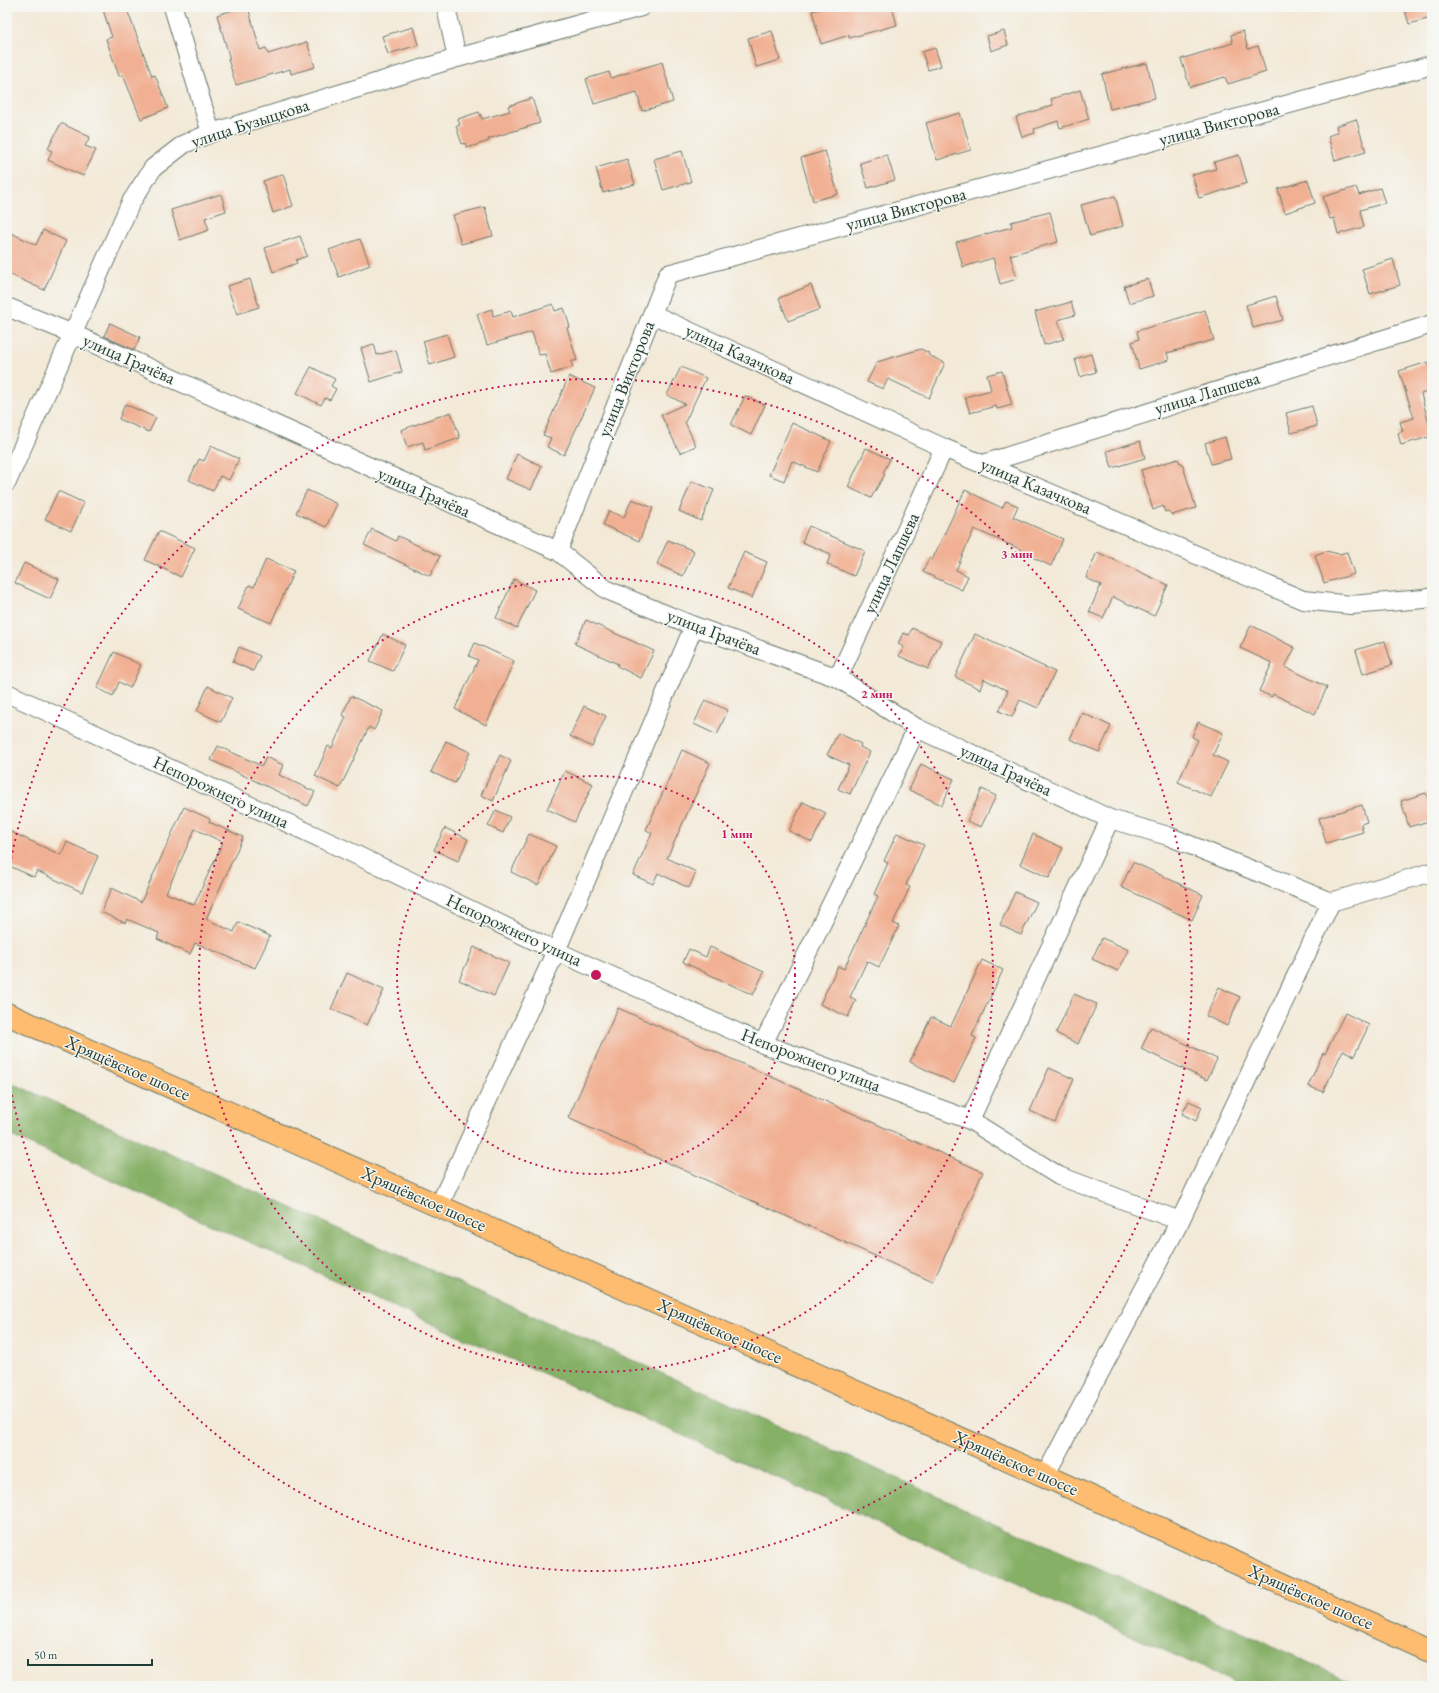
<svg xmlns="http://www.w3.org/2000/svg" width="1439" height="1693" font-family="'EB Garamond',serif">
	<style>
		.forest { fill: #86b066; stroke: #52764d }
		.building { fill: #f1b093; fill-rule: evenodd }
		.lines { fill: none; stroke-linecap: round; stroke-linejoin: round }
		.minor-casing { stroke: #69796d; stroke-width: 20 }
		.primary-casing { stroke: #69796d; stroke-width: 24 }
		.minor { stroke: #fff; stroke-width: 18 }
		.primary { stroke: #fdbc6f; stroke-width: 22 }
		.ring { fill: none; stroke: #c2185b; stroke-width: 2; stroke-dasharray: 2 4 }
		.labels { text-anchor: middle; stroke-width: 3; stroke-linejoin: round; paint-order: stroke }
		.street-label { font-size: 18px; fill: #1f3d34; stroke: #f6f6f2 }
		.centre { fill: #c2185b; stroke: #f6f6f2; stroke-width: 2 }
		.ring-label { font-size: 12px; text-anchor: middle; font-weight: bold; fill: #c2185b; stroke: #f6f6f2; stroke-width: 3; stroke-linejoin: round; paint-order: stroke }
	</style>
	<rect width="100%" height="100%" fill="#f6f6f2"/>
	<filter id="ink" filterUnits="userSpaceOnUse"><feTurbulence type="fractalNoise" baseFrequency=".025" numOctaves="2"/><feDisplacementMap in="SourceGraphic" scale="8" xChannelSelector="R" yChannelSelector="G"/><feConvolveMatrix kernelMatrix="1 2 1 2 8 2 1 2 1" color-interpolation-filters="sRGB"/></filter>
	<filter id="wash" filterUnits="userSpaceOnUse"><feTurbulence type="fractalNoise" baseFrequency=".012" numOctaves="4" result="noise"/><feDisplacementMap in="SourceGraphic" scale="16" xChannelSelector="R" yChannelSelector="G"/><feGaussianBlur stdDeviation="0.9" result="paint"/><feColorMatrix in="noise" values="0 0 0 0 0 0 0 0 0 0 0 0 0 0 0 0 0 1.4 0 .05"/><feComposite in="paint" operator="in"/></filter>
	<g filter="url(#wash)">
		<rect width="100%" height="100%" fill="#f3e9d7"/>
		<path class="forest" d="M7,1081L1362,1686H1244L7,1134Z"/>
		<g id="blocks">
			<path class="building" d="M102,7H126L152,76L155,75L168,108L141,119L123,75L119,76L106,39L112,37Z
				M243,7H248L260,50L266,48L268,54L307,42L315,67L291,74L290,69L236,85L228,59H230L217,15Z
				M826,7H892L897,25L849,38V35L821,44L812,11Z
				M1404,7H1428L1431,18L1409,24Z
				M413,27L418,45L388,54L382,36Z
				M772,31L780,60L756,67L748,38Z
				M1004,31L1008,45L991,51L987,36Z
				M1243,31L1248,49L1258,46L1266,72L1228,84L1225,77L1190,87L1181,59L1233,43L1231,35Z
				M935,48L941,66L928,70L922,52Z
				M662,62L673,102L642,111L637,92L594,104L586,79L609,72L611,78Z
				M1147,63L1155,98L1110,109L1102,74Z
				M1080,90L1089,119L1060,128L1058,121L1034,129L1035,133L1022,137L1016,117L1053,105L1051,99Z
				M532,98L540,123L488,139L489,141L467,148L465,143L462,144L456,126L460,125L458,119L479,112L482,119L510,111L508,106Z
				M960,113L971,150L937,160L926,123Z
				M1356,119L1366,152L1335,161L1328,136L1338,132L1336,126Z
				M61,123L90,137L85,146L96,150L83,176L48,160L52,151L48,149Z
				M682,151L691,182L663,190L654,159Z
				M825,151L838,194L813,201L801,158Z
				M887,155L895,180L868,188L860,163Z
				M1239,155L1247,183L1199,198L1192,175L1216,169L1214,162Z
				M627,159L635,184L603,193L596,168Z
				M283,174L293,206L273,213L263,181Z
				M1308,180L1315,203L1285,213L1278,189Z
				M1356,187L1359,195L1380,188L1385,203L1360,210L1364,227L1338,234L1334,218L1330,219L1323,197Z
				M221,194L226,211L205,218L209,230L180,240L171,210Z
				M1115,196L1123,226L1090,236L1081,205Z
				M485,207L493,236L461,244L453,215Z
				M1050,212L1058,242L1010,255L1017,279L1000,284L993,258L963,267L956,242L1012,227L1011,222Z
				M43,230L66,241L44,290L7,273V231L36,245Z
				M300,236L307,256L296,260L297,263L273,272L265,248Z
				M360,239L370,265L339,277L329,250Z
				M1393,259L1400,285L1370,294L1362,269Z
				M250,279L259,307L237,314L227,286Z
				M1148,279L1153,296L1129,303L1124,286Z
				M811,285L820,309L788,321L779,298Z
				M1276,296L1283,320L1253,328L1246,305Z
				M1071,302L1075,315L1058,320L1064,339L1044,345L1035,312Z
				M553,304L555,311L564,308L570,327L567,328L577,360L571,362L573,367L551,374L545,354L539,355L532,332L487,345L477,314L492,309L493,316L511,311L513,317Z
				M1205,310L1214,340L1167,353L1169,360L1139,369L1132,342L1139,339L1137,331Z
				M110,323L140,337L134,350L104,336Z
				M447,334L454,357L430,365L423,341Z
				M374,344L377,355L396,350L402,372L371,382L361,348Z
				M921,349L929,353L928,355L945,363L929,398L888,379L883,389L867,382L877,362Z
				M1091,354L1096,372L1080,377L1075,359Z
				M1428,362L1432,375V390L1421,394L1432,436L1401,445L1398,433L1403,431L1400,422L1414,418L1399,371Z
				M311,367L335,379L331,386L336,389L330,400L325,398L321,405L297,393Z
				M681,367L706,378L685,422L696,446L680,453L661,415L685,404L667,395Z
				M1002,371L1012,405L997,409L996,406L970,413L965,397L991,390L987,375Z
				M569,376L595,388L564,455L547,447L551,438L543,435Z
				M745,396L765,405L751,435L731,425Z
				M125,404L156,418L149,432L119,419Z
				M1312,406L1317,426L1291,433L1286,413Z
				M451,412L460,438L425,450L423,442L407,447L401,430Z
				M792,423L831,441L817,472L792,461L784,481L769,475Z
				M1225,437L1231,459L1211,464L1205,443Z
				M1140,441L1145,458L1112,468L1107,451Z
				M211,446L239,459L229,480L220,476L213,491L189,480L199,459L204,461Z
				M866,448L890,459L883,473L885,474L871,498L848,487Z
				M517,454L542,466L531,490L506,479Z
				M1178,459L1180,463H1182L1196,508L1172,515L1168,511L1165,512L1163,506L1153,510L1141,470Z
				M692,481L714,490L701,521L679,511Z
				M307,490L337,504L326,527L296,513Z
				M965,490L1002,508L1006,501L1018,506L1013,517L1063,539L1051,566L1021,552L1022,550L974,529L956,570L968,576L962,590L923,572L929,558L932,560Z
				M58,491L84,503L71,531L45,519Z
				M632,499L653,508L639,541L603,525L609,511L624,517Z
				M809,526L865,551L854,576L827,564L831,554L802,542Z
				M372,529L396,541L398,536L440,556L430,576L364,545Z
				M159,531L195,548L181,577L145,560Z
				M668,540L694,551L683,576L657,564Z
				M1326,551L1339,554L1347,552L1354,574L1324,583L1315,555Z
				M744,552L767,562L752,598L728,588Z
				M1097,552L1168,585L1154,616L1113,597L1103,618L1089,612L1101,585L1086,578Z
				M266,559L294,571L271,623L238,609L249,585L254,587Z
				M24,563L59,579L50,599L15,583Z
				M514,579L535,590L517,628L496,618Z
				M586,620L654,651L641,678L617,666L618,664L575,644Z
				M1251,625L1295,648L1285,667L1327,687L1315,714L1273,694L1272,697L1259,691L1272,663L1240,648Z
				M912,628L941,641L928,669L899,656L904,647L898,644L903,633L909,635Z
				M383,634L405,645L393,671L370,661Z
				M975,634L1055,672L1038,708L1020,700L1012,717L999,711L1008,691L984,679L980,689L955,677Z
				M1385,641L1392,665L1363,674L1356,650Z
				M475,643L514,661L486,725L455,709L478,660L469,656Z
				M239,647L260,656L253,671L233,662Z
				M114,652L141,665L130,688L119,682L113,696L97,688Z
				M208,686L232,698L221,722L197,711Z
				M351,696L383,711L374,730L369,727L340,788L315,776L328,746L332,748L346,717L342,715Z
				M705,700L728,710L717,735L694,724Z
				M584,706L606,716L592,747L570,736Z
				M1082,713L1111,726L1099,752L1070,739Z
				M1198,722L1223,733L1213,755L1228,762L1211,797L1178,782L1198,740L1192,737Z
				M838,733L861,744L860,747L870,752L850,794L838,789L849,765L827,755Z
				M446,741L470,752L455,783L431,772Z
				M218,746L262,766L266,757L283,765L279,775L315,792L308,806L211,760Z
				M682,750L710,763L667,858L696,872L689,888L658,873L653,884L633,875L652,833L646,830Z
				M500,755L511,761L493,801L481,795Z
				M921,764L954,779L942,805L909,790Z
				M565,771L593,784L575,822L547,809Z
				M982,789L996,796L981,827L967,821Z
				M1426,793L1432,811V820L1409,827L1401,801Z
				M803,802L826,813L812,842L789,831Z
				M1362,805L1367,822L1361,824L1363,832L1326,843L1319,818Z
				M184,807L210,819L209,822L243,837L206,919L234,932L238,922L270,936L255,968L195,943L190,954L157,939L159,933L127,919L125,923L101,912L112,888L141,902ZM195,829L223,842L194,905L166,893Z
				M496,810L510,817L503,833L488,826Z
				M445,828L468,839L458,861L434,850Z
				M7,830L61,855L67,842L98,856L82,892L37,871L34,877L7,865Z
				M897,833L924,845L906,885L910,887L893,923L899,926L879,967L867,961L850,997L856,1000L848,1017L820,1004L838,966L844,969L878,896L874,894L888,863L884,861Z
				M529,834L556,846L538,885L511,872Z
				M1033,834L1063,848L1049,878L1020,864Z
				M1133,862L1203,895L1192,920L1121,887Z
				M1015,892L1037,902L1021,935L1000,925Z
				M1102,938L1129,950L1118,971L1092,959Z
				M474,947L509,963L494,996L459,980Z
				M710,947L764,972L753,995L683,962L689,949L706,957Z
				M982,960L1003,970L972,1036L976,1038L954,1083L910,1062L931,1017L951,1026Z
				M347,973L384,990L367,1025L331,1009Z
				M1219,987L1240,997L1227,1026L1206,1016Z
				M1074,994L1097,1004L1078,1044L1056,1033Z
				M618,1008L983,1172L933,1282L568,1118Z
				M1345,1013L1369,1025L1354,1056L1343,1050L1323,1092L1308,1086L1323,1053L1325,1054Z
				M1151,1027L1217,1059L1207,1080L1141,1049Z
				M1049,1068L1074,1079L1055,1122L1030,1111Z
				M1189,1101L1202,1107L1196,1121L1182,1114Z"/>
		</g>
	</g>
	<g filter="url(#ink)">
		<use href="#blocks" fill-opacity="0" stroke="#69796d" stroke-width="1"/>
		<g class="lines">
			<g class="minor-casing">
				<path id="minor" d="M173,7L211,133
					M446,7L457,58
					M7,307L73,334L558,551L607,590L694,626L838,678L917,728L1110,819L1168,836L1331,902L1432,872
					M652,314L944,448L1303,600L1351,605L1424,599L1432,597
					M983,464L1432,324
					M7,482L131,202L153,168L184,144L211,133L457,58L641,7
					M558,551L668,274L1432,65
					M838,678L944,448
					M7,693L350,852L556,951L763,1044L970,1120L1059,1176L1180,1221
					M763,1044L917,728
					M970,1120L1110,819
					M439,1206L556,951L694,626
					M1045,1476L1180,1221L1331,902"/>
			</g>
			<g class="primary-casing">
				<path id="primary" d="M7,1014L1045,1476L1432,1652"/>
			</g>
			<use href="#minor" class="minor"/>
			<use href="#primary" class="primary"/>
		</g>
	</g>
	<g class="ring">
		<circle cx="596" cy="975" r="199"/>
		<circle cx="596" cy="975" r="397"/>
		<path d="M7 882A596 596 0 1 1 7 1068"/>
	</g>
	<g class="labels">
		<g class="street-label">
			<text transform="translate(250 123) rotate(-18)" y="6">улица Бузыцкова</text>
			<text transform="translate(1219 124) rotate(-15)" y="6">улица Викторова</text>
			<text transform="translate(906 209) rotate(-15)" y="6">улица Викторова</text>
			<text transform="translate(740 354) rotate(25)" y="6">улица Казачкова</text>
			<text transform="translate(129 359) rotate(24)" y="6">улица Грачёва</text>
			<text transform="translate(626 379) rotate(-68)" y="6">улица Викторова</text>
			<text transform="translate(1207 393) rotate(-17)" y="6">улица Лапшева</text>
			<text transform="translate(1036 486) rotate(23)" y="6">улица Казачкова</text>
			<text transform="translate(424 492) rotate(24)" y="6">улица Грачёва</text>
			<text transform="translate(891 563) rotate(-65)" y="6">улица Лапшева</text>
			<text transform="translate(714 632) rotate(21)" y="6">улица Грачёва</text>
			<text transform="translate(1006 770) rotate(25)" y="6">улица Грачёва</text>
			<text transform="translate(221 792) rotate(25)" y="6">Непорожнего улица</text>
			<text transform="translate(514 930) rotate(25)" y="6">Непорожнего улица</text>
			<text transform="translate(811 1060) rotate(21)" y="6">Непорожнего улица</text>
			<text transform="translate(128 1068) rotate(24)" y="6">Хрящёвское шоссе</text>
			<text transform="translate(424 1199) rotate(24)" y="6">Хрящёвское шоссе</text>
			<text transform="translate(720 1331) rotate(24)" y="6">Хрящёвское шоссе</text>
			<text transform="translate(1016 1463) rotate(24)" y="6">Хрящёвское шоссе</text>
			<text transform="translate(1311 1597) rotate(24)" y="6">Хрящёвское шоссе</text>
		</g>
	</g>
	<circle cx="596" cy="975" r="6" class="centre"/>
	<g class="ring-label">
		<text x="1017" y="558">3 мин</text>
		<text x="877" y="698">2 мин</text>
		<text x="737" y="838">1 мин</text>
	</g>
	<rect width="1439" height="1693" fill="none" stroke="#f6f6f2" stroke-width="24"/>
	<path d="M28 1659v6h124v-6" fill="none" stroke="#1f3d34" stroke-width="2"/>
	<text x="34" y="1659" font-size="12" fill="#1f3d34" stroke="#f6f6f2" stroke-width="3" paint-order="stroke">50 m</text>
</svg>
